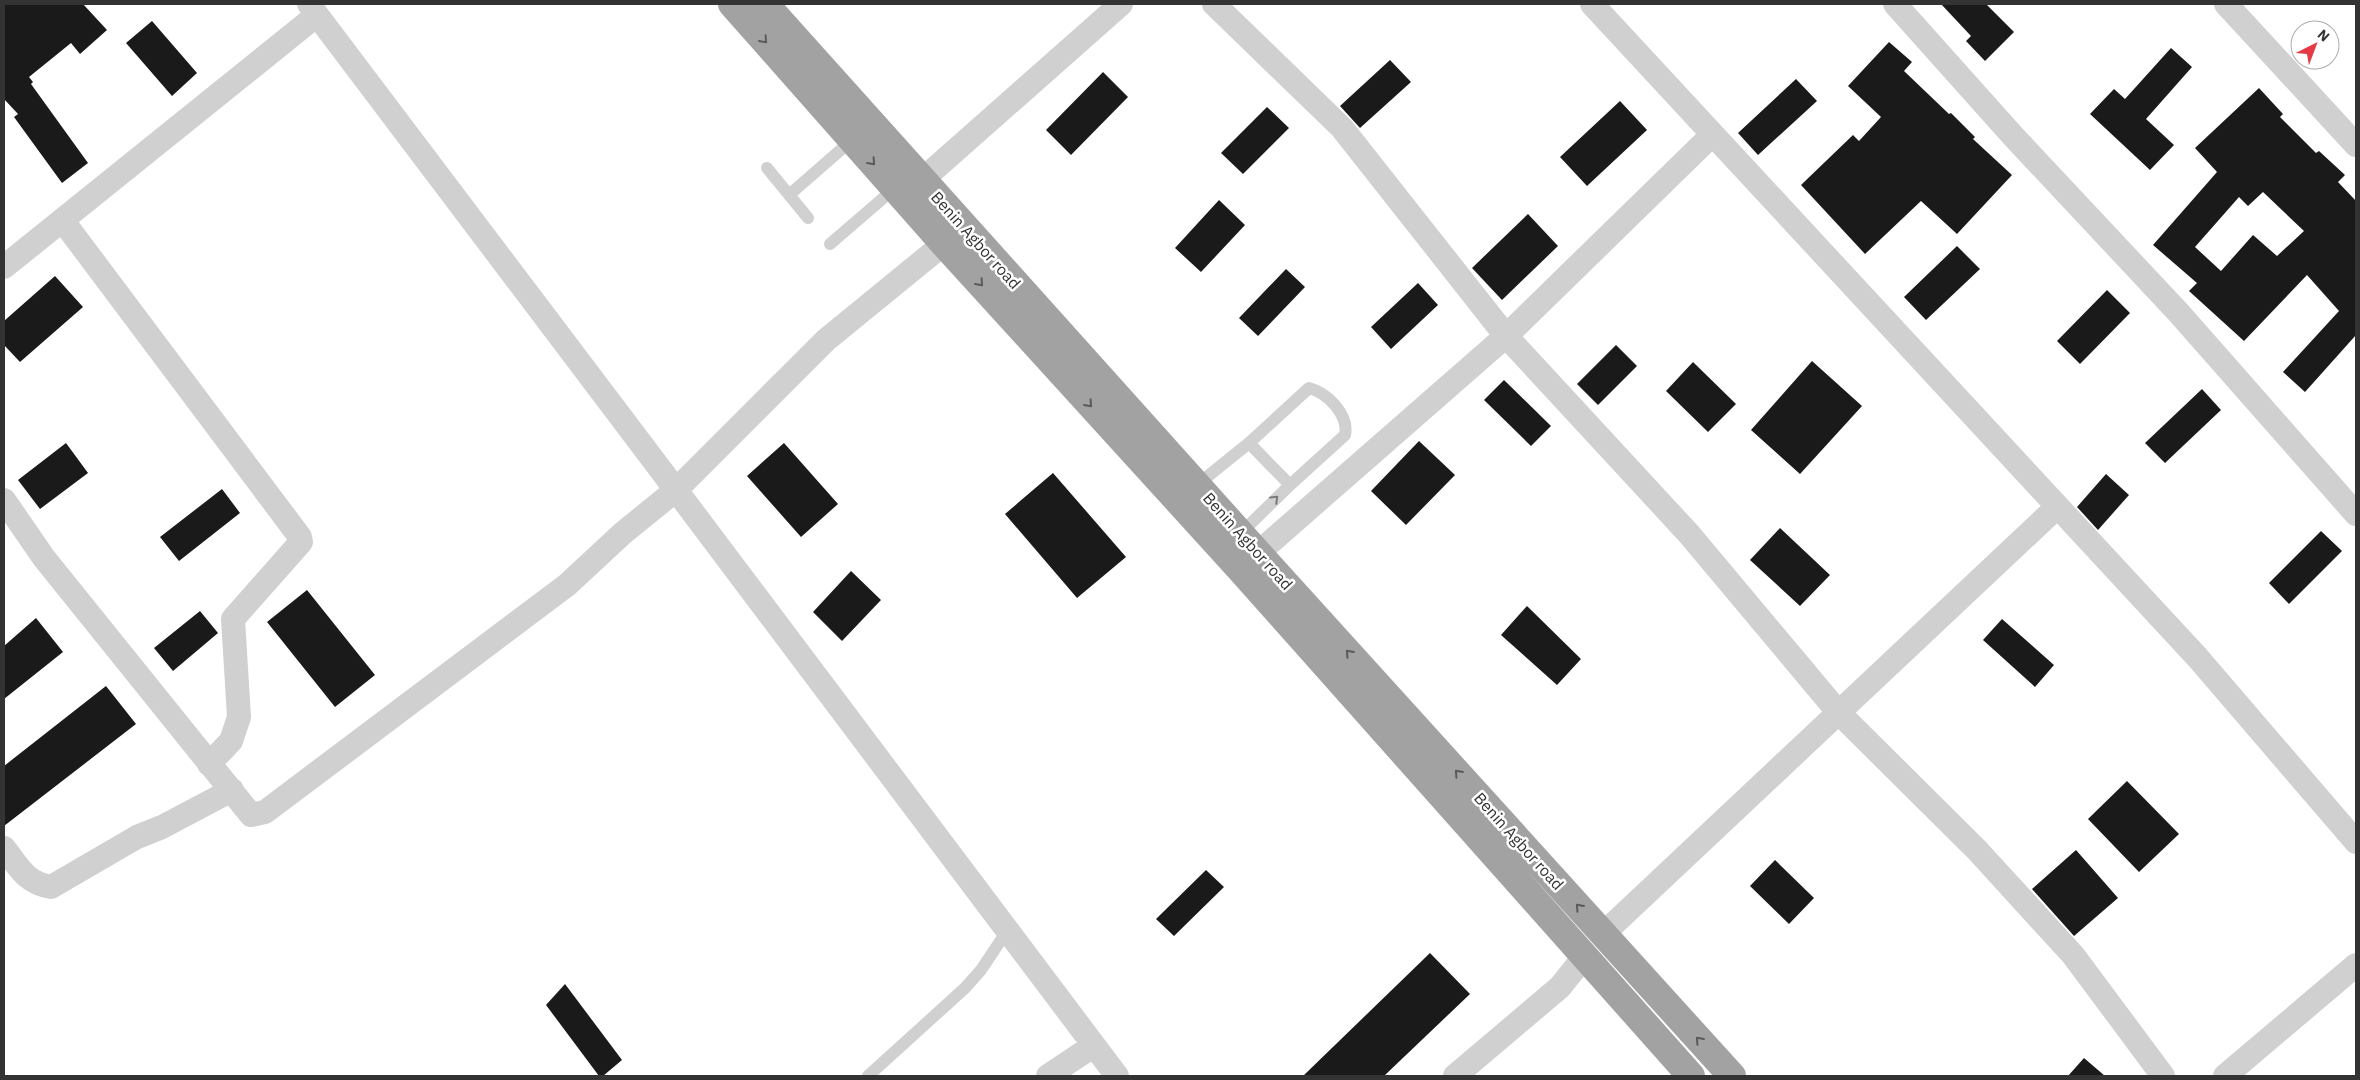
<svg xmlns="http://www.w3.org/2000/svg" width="2360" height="1080" font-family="'IBM Plex Sans',sans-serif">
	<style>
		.building { fill: #1a1a1a; fill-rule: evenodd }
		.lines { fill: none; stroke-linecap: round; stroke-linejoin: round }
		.service { stroke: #d0d0d0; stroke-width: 12 }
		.minor { stroke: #d0d0d0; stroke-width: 24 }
		.trunk { stroke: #a2a2a2; stroke-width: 28 }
		.oneway { stroke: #5a5a5a }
		.oneway2 { stroke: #7a7a7a }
		.labels { text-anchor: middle; stroke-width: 5; stroke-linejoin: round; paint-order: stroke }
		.street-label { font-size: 16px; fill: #333; stroke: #fff }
	</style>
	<rect width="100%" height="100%" fill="#fff"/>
	<path class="building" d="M4,4H83L107,30L80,54L71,43L29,77L33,82L31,84L88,163L62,183L14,117L18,114L4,99Z
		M1941,4H1986L2014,32L1985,61L1966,41L1971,36Z
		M152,21L197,73L172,96L126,43Z
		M1889,42L1912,62L1904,71L1949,114L1951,113L1975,137L1973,139L2012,175L1957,234L1921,201L1865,254L1801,185L1853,135L1859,141L1881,117L1848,86Z
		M2171,48L2192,67L2146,119L2174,145L2150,170L2090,114L2114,89L2125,99Z
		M1390,60L1411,82L1360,128L1340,106Z
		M1103,72L1128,97L1071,155L1046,130Z
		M1796,79L1817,101L1758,155L1738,133Z
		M2259,88L2283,114L2280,117L2316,153L2319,151L2345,175L2338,182L2356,201V335L2305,392L2283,372L2339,311L2307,275L2244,341L2189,291L2197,283L2153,245L2217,172L2195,148ZM2263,192L2304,231L2277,256L2253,235L2221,271L2195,247L2239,197L2248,206Z
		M1620,101L1647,130L1587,186L1560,157Z
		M1267,107L1289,128L1243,174L1221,153Z
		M1219,200L1245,225L1201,272L1175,248Z
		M1528,214L1558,246L1502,300L1472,268Z
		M1957,246L1980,269L1926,320L1904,297Z
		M1286,269L1305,287L1258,336L1239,318Z
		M55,276L83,307L20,362L4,345V321Z
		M1418,283L1438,305L1391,349L1371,327Z
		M2107,290L2130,313L2080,364L2057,341Z
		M1616,345L1637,366L1598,405L1577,384Z
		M1812,361L1862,406L1800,474L1751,430Z
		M1693,362L1736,404L1708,432L1666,391Z
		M1504,380L1551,426L1531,446L1484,400Z
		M2202,389L2221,410L2165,463L2145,443Z
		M1419,441L1455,475L1406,525L1371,491Z
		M66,443L88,473L40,509L18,480Z
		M784,443L838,504L801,537L747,476Z
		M1053,473L1126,557L1077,598L1005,514Z
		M2106,474L2129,495L2098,530L2077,507Z
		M222,489L240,513L179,561L160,537Z
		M1780,528L1830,575L1800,606L1750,560Z
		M2321,531L2342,551L2289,604L2269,583Z
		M851,571L881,600L842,641L813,612Z
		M307,590L375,675L335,707L267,622Z
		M1527,606L1581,659L1557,685L1501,635Z
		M200,611L218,633L173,671L154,648Z
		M36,618L63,652L4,699V646Z
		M2002,619L2054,665L2035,687L1983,640Z
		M106,686L136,724L4,826V766Z
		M2127,781L2179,834L2139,872L2088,819Z
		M2076,850L2118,898L2074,936L2032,889Z
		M1775,860L1814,898L1789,924L1750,886Z
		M1206,870L1224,887L1174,936L1156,919Z
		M1430,953L1470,994L1384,1076H1303Z
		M565,984L622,1060L603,1076H599L546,1005Z
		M2084,1058L2105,1076H2068Z"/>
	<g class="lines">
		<path class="service" d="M767,168L808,218
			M789,195L852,140
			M830,244L895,188
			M1249,443L1309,388C1328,393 1349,415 1345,435L1290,485
			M1197,485L1249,443L1290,485L1241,533
			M868,1076L965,988L981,970L1007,931"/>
		<path class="minor" d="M1214,4L1342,128L1506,336L1689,534L1839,713L1977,850L2073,955L2163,1076
			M1592,4L2198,658L2356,842
			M1895,4L2013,136L2178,312L2356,514
			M2226,4L2356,145
			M317,15L676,490L826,340L957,233
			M922,180L1121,4
			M63,221L300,537L301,542L233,619L239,717L231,741L209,764
			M4,267L317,15L309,4
			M4,500L44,558L251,815L265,812L567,585L623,533L676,490L1117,1076
			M1258,553L1506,336L1712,135
			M4,848C19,867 26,883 51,887L137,837L162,827L232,790
			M1603,934L2057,507
			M1048,1076L1093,1046
			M1455,1076L1560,987L1584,957
			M2225,1076L2356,965"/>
		<path class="trunk" d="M732,4L944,244L1240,569L1691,1076
			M765,4L1258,553L1732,1076"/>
	</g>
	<defs><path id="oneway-chevron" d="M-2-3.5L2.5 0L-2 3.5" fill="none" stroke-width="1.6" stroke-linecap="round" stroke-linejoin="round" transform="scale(1.25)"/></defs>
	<g class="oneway">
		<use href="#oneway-chevron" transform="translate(764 40) rotate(48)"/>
		<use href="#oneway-chevron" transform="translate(872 162) rotate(48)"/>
		<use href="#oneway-chevron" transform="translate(980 283) rotate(48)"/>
		<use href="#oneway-chevron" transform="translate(1089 404) rotate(48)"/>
		<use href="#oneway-chevron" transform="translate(1349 653) rotate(-132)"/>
		<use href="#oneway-chevron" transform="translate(1458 773) rotate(-132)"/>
		<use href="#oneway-chevron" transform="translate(1579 907) rotate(-132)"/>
		<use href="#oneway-chevron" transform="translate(1699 1040) rotate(-132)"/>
	</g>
	<use class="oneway2" href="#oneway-chevron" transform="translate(1275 499) rotate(-44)"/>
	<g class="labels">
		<g class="street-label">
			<text transform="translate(976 240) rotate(48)" y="6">Benin Agbor road</text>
			<text transform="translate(1248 541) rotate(48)" y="6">Benin Agbor road</text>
			<text transform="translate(1519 841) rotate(48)" y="6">Benin Agbor road</text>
		</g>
	</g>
	<rect width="2360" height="1080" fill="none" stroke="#333333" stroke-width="10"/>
	<g transform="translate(2315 45) rotate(42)"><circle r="24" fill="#ffffff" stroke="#adadad"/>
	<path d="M0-4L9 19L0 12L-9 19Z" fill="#e63946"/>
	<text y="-8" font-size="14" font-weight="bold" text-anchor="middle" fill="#333333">N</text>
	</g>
</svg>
